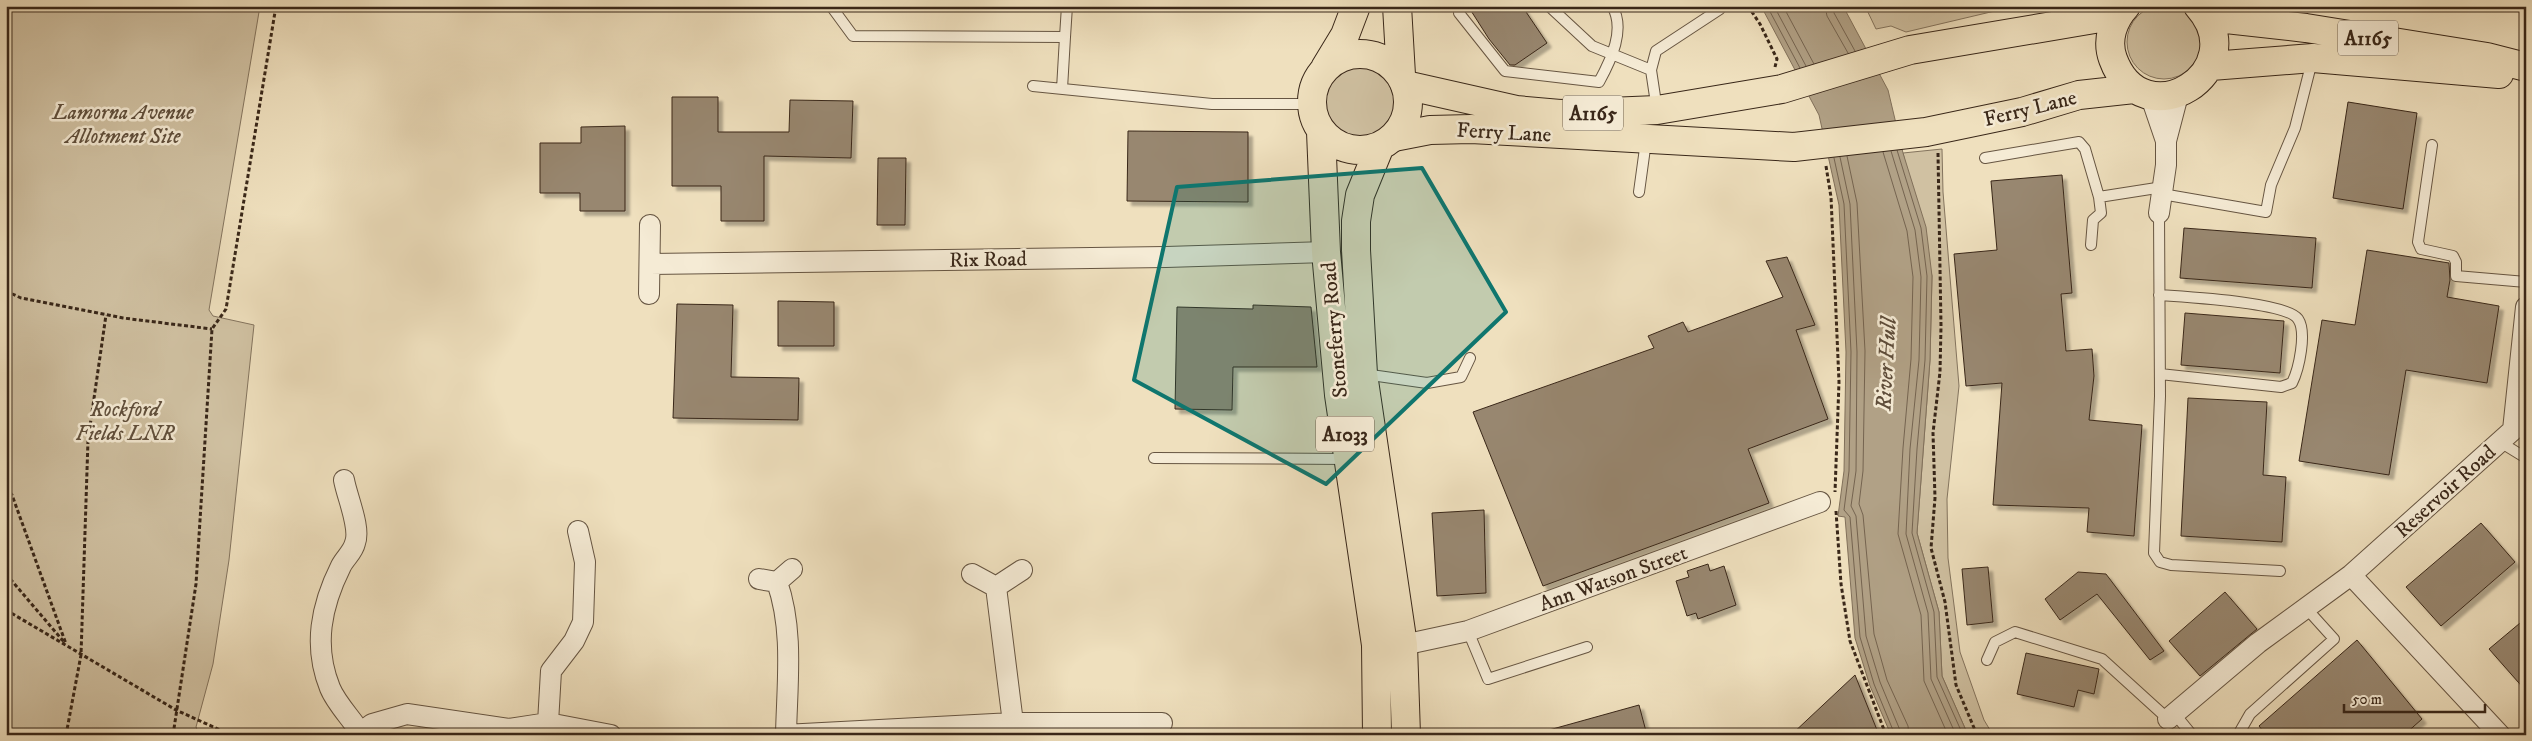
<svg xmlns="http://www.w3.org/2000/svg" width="2532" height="741" font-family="'IM FELL DW Pica',serif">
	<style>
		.green { fill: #d0c1a2; stroke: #84745e }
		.water { fill: #b1a186; stroke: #81705a }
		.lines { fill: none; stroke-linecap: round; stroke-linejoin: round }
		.shore { stroke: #756450; stroke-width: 1 }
		.building { fill: #98876f; stroke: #392719; filter: url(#shadow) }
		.lane-casing { stroke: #665542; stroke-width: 12 }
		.street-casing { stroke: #665542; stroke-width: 22 }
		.primary-casing { stroke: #392719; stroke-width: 30 }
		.highway-casing { stroke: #392719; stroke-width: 30 }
		.path { stroke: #392719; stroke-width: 3; stroke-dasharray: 4 2.5; stroke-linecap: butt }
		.lane { stroke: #f5ebd5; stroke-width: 10 }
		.street { stroke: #f5ebd5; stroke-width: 20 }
		.primary { stroke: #efe0be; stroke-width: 28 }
		.highway { stroke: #efe0be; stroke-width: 28 }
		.marked { fill: #0f766e; fill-opacity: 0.2; stroke: #0f766e; stroke-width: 4; stroke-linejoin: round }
		.labels { text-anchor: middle; stroke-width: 5; stroke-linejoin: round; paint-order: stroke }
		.shield { fill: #f5ebd5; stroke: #716251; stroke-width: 1 }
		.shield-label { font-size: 20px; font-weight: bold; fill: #392719 }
		.street-label { font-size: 21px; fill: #392719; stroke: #f5ebd5 }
		.park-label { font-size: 21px; font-style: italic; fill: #5f4e3b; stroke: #f5ebd5 }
		.water-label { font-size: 22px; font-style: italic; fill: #5d4c3a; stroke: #f5ebd5 }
	</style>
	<defs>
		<filter id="shadow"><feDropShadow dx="4.5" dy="4.5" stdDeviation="1" flood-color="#0004"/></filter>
	</defs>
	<rect width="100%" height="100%" fill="#efe0be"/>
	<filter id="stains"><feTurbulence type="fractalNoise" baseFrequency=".004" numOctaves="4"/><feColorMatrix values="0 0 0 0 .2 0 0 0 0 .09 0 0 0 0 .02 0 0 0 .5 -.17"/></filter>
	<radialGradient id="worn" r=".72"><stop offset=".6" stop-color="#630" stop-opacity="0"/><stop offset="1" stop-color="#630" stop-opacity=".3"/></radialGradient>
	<path class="green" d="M2127 42a37 37 0 1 1 74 0a37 37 0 1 1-74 0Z
		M6,6H260L209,310L213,316L254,325L229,560L213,664L196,727L199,735H6Z
		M1865,6H2016L1906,32L1891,26L1876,29Z
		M1323 102a37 37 0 1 1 74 0a37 37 0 1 1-74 0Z
		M1942,149L1943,192L1959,386L1947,499L1948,558L1960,652L1984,720L1993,735H1968L1942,676L1939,612L1917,533L1930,360L1932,276L1903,153Z"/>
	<path class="water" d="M1761,6H1843L1888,90L1903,153L1926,227L1932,276L1930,360L1917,533L1939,612L1942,676L1968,735H1891L1870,686L1855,638L1845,517L1838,516L1844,471L1846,352L1839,205L1819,115Z"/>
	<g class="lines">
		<path class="shore" d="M1767,6L1800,68
			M1774,6L1806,66
			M1783,6L1814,64
			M1825,6L1827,16L1848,53
			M1833,6L1834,13L1855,51
			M1897,150L1921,228L1927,276L1925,360L1917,449L1912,533L1934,612L1937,677L1963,735
			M1891,151L1915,230L1921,277L1919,360L1910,449L1906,534L1928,613L1931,679L1956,735
			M1883,152L1907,231L1913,277L1911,359L1903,448L1898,534L1921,615L1924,681L1948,735
			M1847,156L1857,203L1865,351L1863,471L1859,504L1863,515L1874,634L1887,680L1908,726L1909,735
			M1840,157L1850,204L1857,352L1856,471L1851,506L1856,516L1866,636L1880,682L1902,735
			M1834,158L1844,204L1851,352L1849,471L1844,510L1850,517L1860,637L1874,684L1895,735"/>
	</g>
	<path class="building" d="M1468,6H1522L1547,43L1515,65H1510L1489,39Z
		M672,97H718V132H789L790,100L853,101L851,158L764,156V221H721V186H672Z
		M2348,102L2417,113L2403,209L2333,198Z
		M625,126V211H580V193H540V143H581V127Z
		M1128,131L1248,132V202L1127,201Z
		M878,158H906L905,225H877Z
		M2062,175L2072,293L2061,294L2066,351L2092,349L2094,376L2089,420L2142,425L2134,536L2087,532L2089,508L1993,505L2002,383L1966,386L1954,254L1997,250L1991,181Z
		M2184,228L2316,238L2312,288L2180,278Z
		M2367,250L2449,263L2450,280L2447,297L2499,306L2487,383L2406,370L2389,475L2299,461L2322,320L2355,325Z
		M1787,257L1815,325L1796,330L1828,419L1748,449L1769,503L1543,586L1473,412L1654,348L1648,336L1683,322L1688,332L1783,297L1766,261Z
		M778,301L834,302V346H778Z
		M677,304L733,305L731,377L799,378L798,420L673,418Z
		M1253,305L1311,307L1317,367H1233L1232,410L1175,409L1177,307L1253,309Z
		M2185,313L2284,321L2280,373L2181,365Z
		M2188,398L2267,402L2263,475L2286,477L2282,542L2181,536Z
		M1484,510L1486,593L1437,596L1432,513Z
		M2481,523L2515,562L2441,626L2406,587Z
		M1708,564L1710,571L1724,566L1736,605L1698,619L1696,613L1687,616L1676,581L1689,577L1687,571Z
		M1988,567L1993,622L1967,625L1962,569Z
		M2078,572L2106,574L2164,651L2150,660L2097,594L2060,620L2045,599Z
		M2225,592L2257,629L2200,676L2169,641Z
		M2526,618V691L2489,649Z
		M2357,640L2422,719L2404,735H2266L2259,726Z
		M2026,653L2099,669L2094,694L2078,690L2074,707L2017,694Z
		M1855,675L1879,735H1791Z
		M1639,705L1647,735H1550L1549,730Z"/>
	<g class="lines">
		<g class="lane-casing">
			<path id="lane" d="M831,6L853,36L1065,37L1062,89
				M1459,6V13L1505,71L1599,82C1611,60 1626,29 1612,6
				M1549,6L1592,46L1651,70L1657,110
				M1065,37L1067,6
				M1651,70L1656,51L1720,9L1718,6
				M1033,86L1212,104H1311
				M2432,145L2418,242L2421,249L2453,256L2456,262V276L2526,282
				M1985,158L2079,142L2085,149L2099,197L2163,187
				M1639,192L1646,141
				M2162,194L2266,212L2271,185L2295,128L2312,61
				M2159,213L2160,396L2154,553L2160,562L2171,565L2280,571
				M2091,245L2093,220L2101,213L2099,197
				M2159,295C2184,297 2286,302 2298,319C2307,332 2299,369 2292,383L2281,387L2160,374
				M1364,374L1427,383L1461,377L1470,358
				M2500,442L2526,458
				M1154,458L1348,459
				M1468,631L1488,679L1587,647
				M1987,660L1995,642L2015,632L2102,659L2168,719
				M2174,713L2192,735
				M2238,735L2250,714L2334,639L2306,608"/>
		</g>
		<g class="street-casing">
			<path id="street" d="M2151,97L2166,141
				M2159,213L2166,165V141L2178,95
				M650,264L1166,257L1326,252
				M649,294L650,225
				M344,480C347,497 361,528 355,543C353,552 345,558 341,566C321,606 313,646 330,688C336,703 351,718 360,732
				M972,574L996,587L1022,570
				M2351,575L2500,735
				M759,579L777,582L792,569
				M777,582C794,630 787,684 786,735
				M996,587L1013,723
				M1403,645L1468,631L1820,502
				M2168,719L2258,643L2351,575L2513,430L2526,307
				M548,723L551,671L574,641L583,622L585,562L578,531
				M357,735L372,724L407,714L509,729L548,723L611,735
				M784,735L1013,723H1162"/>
		</g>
		<g class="primary-casing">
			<path id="primary" d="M2126,6C2113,20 2106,40 2113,59C2143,141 2256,71 2198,6
				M2208,17L2306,28L2487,57L2526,67
				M2211,66L2313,58L2499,74
				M1405,85L1516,110L1560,114L1657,110L1782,89L1910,50L2118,15
				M1394,137L1430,130L1471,129L1794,147L1926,132L2022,112L2079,95L2134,89"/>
		</g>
		<g class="highway-casing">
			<path id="highway" d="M1397,6L1401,75
				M1312 102a48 48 0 1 1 96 0a48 48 0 1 1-96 0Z
				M1325,68L1345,35L1356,6
				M1321,132L1326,252L1339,395L1376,645L1377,735
				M1380,146L1360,195L1356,221V250L1363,374L1403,645L1406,735"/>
		</g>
		<path class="path" d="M1748,6L1760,24L1777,59L1775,67
			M1938,153L1941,326L1940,372L1933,433L1935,498L1931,548L1945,602L1956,685L1977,735
			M1826,166L1831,197L1839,382L1835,492
			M6,291L21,298L123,318L212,329
			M6,487L12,495L66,644
			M1836,511L1841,584L1850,641L1886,735
			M6,574L64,642
			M6,610L176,710L231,735
			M66,735L81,655L88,440L106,315
			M173,735L196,584L212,329L226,309L276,6"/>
		<use href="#lane" class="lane"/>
		<use href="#street" class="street"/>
		<use href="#primary" class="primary"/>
		<use href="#highway" class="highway"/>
	</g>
	<path class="marked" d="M1422,168L1506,312L1326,484L1134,380L1177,187Z"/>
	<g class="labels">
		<g class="shield">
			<rect x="2338" y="20.5" width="60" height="35" rx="4"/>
			<rect x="1563" y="95.5" width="60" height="35" rx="4"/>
			<rect x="1316" y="416.5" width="58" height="35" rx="4"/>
		</g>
		<g class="shield-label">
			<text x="2368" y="45">A1165</text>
			<text x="1593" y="120">A1165</text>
			<text x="1345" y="441">A1033</text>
		</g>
		<g class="street-label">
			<text transform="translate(2030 108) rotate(-14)" y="7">Ferry Lane</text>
			<text transform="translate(1504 132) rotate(3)" y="7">Ferry Lane</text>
			<text transform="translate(988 259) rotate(-1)" y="7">Rix Road</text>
			<text transform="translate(1334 330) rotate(-95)" y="7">Stoneferry Road</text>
			<text transform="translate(2445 491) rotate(-42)" y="7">Reservoir Road</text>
			<text transform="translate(1613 578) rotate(-20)" y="7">Ann Watson Street</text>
		</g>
		<g class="park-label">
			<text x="123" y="119">Lamorna Avenue<tspan x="123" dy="24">Allotment Site</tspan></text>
			<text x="125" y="416">Rockford<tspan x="125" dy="24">Fields LNR</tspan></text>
		</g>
		<g class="water-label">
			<text transform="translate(1885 364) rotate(-87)" y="8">River Hull</text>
		</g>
	</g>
	<rect width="2532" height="741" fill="none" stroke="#efe0be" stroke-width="25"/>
	<rect x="8" y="8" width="2517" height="726" fill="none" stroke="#392719" stroke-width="2.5"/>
	<rect x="12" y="12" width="2507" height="716" fill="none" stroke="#392719"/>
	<path d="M2344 704v8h141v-8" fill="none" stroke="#392719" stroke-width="2.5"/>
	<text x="2352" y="704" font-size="15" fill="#392719" stroke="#f5ebd5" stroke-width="4" paint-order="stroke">50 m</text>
	<rect width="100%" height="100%" filter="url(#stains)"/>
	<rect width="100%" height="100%" fill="url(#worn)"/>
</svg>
